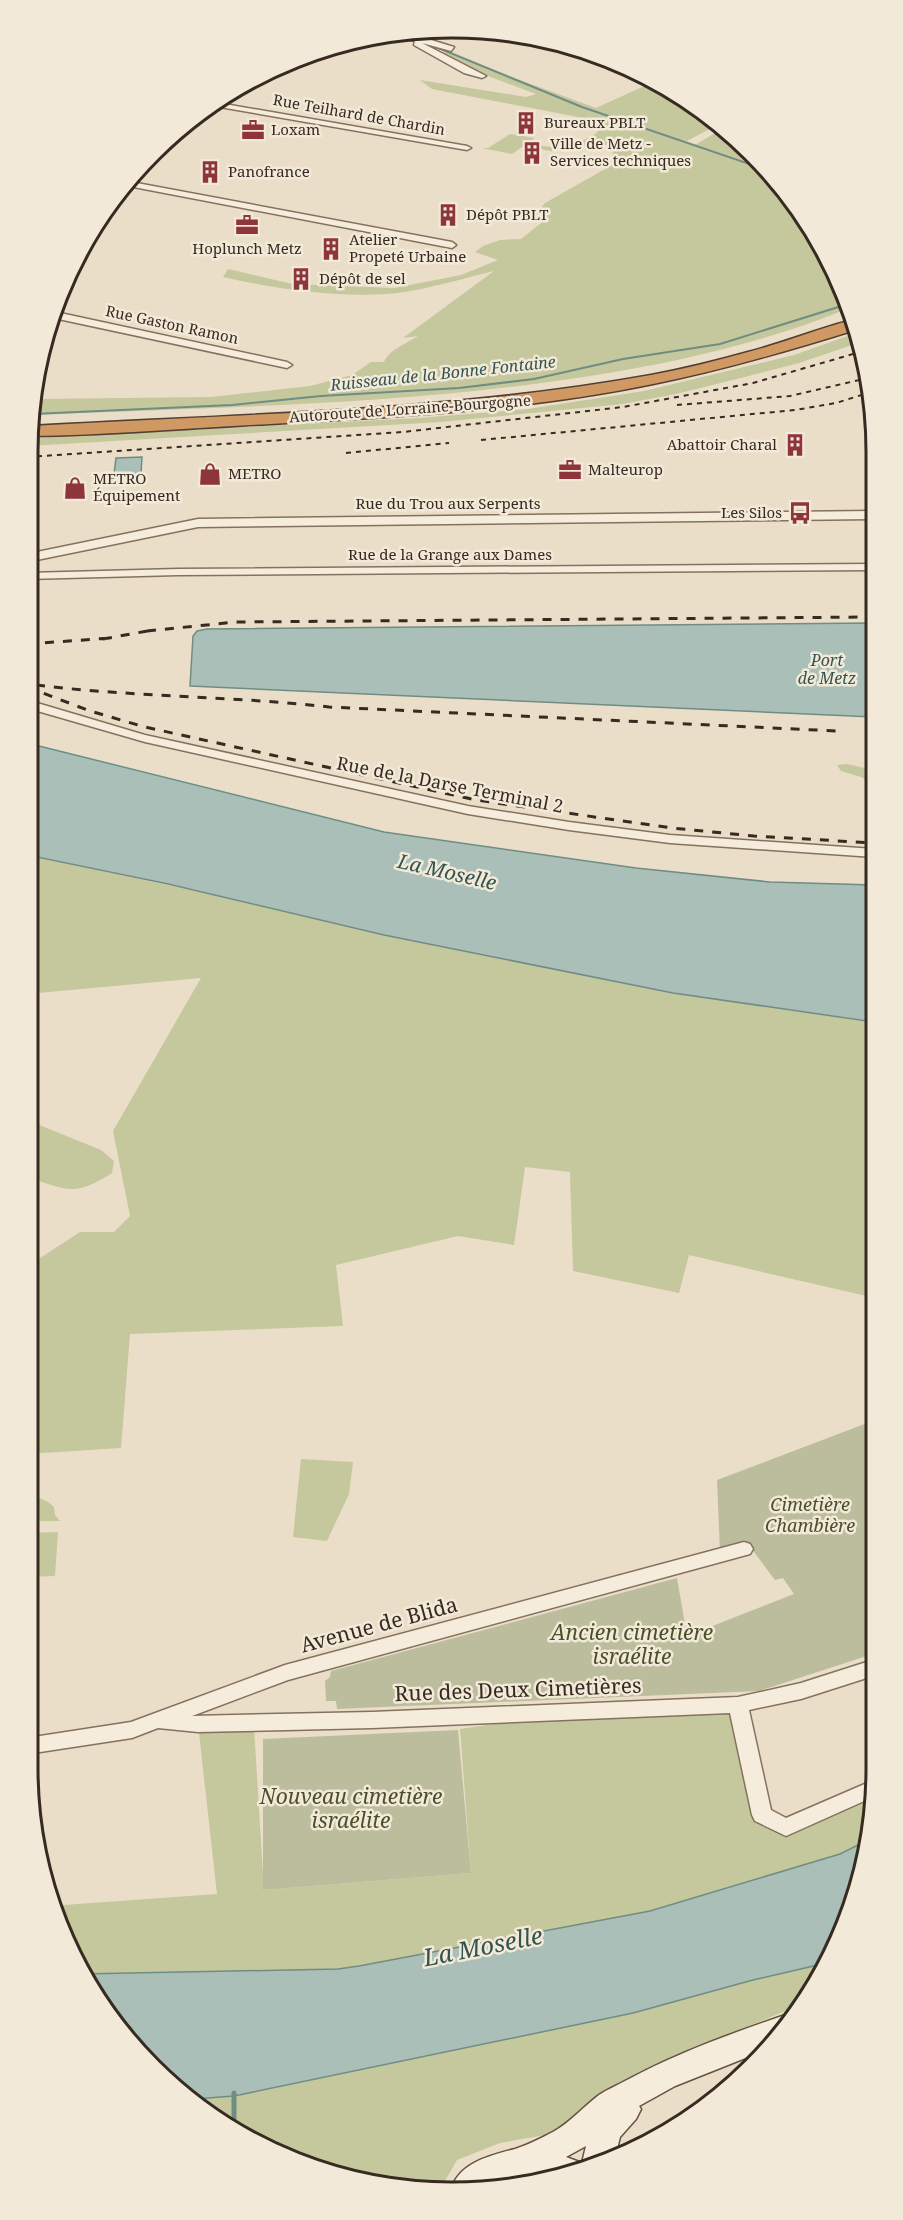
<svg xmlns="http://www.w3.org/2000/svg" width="903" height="2220" font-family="'Noto Serif',serif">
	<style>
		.green { fill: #c5c79d }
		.cemetery { fill: #bcbd9c }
		.water { fill: #a9bfb7; stroke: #708d84; stroke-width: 1.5 }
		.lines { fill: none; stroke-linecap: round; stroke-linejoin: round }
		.stream-far1 { stroke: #708d84; stroke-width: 2 }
		.stream { stroke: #708d84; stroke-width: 5 }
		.minor-casing { stroke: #85715f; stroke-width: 3 }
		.tertiary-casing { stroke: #85715f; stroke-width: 3 }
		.secondary-casing { stroke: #675242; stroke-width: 3 }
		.motorway-casing { stroke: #534033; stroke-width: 3 }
		.minor { fill: #f6ecdb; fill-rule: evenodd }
		.tertiary { fill: #f6ecdb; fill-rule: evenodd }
		.secondary { fill: #f6ecdb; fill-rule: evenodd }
		.motorway { fill: #d09963; fill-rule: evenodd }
		.rail-far1 { stroke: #372a21; stroke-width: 2; stroke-dasharray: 5 5; stroke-linecap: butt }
		.rail { stroke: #372a21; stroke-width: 3; stroke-dasharray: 9 9; stroke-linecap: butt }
		.labels { text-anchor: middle; stroke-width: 5; stroke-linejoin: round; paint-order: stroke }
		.far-street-label { font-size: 15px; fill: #372a21; stroke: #f2e9d8 }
		.far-poi-label { font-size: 15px; fill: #372a21; stroke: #f2e9d8; text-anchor: start }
		.far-water-label { font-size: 16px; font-style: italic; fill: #325550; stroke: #f2e9d8 }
		.street-label { font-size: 18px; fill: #372a21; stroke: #f2e9d8 }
		.park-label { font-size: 18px; font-style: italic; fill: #4a512a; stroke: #f2e9d8 }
		.water-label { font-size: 20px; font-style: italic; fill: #325550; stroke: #f2e9d8 }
		.near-street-label { font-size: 21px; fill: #372a21; stroke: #f2e9d8 }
		.near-park-label { font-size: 21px; font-style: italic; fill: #4a512a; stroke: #f2e9d8 }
		.near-water-label { font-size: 24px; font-style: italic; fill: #325550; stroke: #f2e9d8 }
		.rim { fill: none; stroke: #372a21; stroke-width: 3 }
	</style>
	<rect width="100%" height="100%" fill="#eadec9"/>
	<path class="green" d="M442,51L596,108L653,82L687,98L717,125L687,141L677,138L722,154L695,145L722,129L771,172L844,289L849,308C767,342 678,362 590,376C406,405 219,407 33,415L36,399L211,397L310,386L352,375L371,362H384C389,350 407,343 418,336L403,338L494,271C465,278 435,287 405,292C352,300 275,289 223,277L228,269L292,284L394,288L461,275L498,260L475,252L483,246L500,240L521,239L545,220L533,218L545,203L612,165L613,147C593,139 572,151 552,151C546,151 540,148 531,146L530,144L558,148L566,143C577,145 598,136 602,125L583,118L432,89L420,80L526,97L536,94L469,69Z
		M510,134L535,138L512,154L481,148H488Z
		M856,333L858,343L799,363L745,377L676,394L623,404L441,422L28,446L29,438L420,418L528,409L644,391L794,355Z
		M873,761V784L861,777L841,771L837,765L847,764L869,769Z
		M27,855L673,993L874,1022L875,1298L689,1255L679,1293L573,1271L570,1172L525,1167L514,1245L458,1236L336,1265L343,1326L130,1334L121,1448L27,1454V1269L34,1262L80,1232H114L130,1216L113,1131L201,978L27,994Z
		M27,1120L101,1150L114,1161L112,1173C75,1197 67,1190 27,1177Z
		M301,1459L353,1462L349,1494L327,1541L293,1537Z
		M27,1496C38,1497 46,1499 54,1507L55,1515L60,1521H27Z
		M58,1532L55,1576L27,1577V1533Z
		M738,1705L764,1802L781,1821L793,1824L873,1788L864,1842L840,1854L651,1911L359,1966L338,1969L81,1974L50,1906L217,1894L198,1724L254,1728L264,1890L471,1873L460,1729L576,1712Z
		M822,1964L800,2005L640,2071L551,2134L500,2143L457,2160L441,2188L396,2189L315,2171L240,2136L195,2099L234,2096L633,2013L753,1980Z"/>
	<path class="cemetery" d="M875,1420L876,1653L759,1691L337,1709L336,1701H326L325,1681L330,1677L331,1671L677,1578L687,1636L794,1594L783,1578L775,1580L745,1540L720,1552L717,1480Z
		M458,1730L471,1873L263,1890V1739Z"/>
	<path class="water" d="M142,457L141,474H114L116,458Z
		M873,623V717L190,686L193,636L197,631L207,629Z
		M27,743L384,832L636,868L770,882L874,885V1022L673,993L384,935L168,884L27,855Z
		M864,1842L854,1905L822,1964L753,1980L633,2013L234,2096L195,2099L132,2048L81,1974L338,1969L359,1966L650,1911L840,1854Z"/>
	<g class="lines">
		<path class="stream-far1" d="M404,31L413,35
			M431,45L582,107L770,171
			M33,414L232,405L321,396L459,388L534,379L623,359L720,344L848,304"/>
		<path class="stream" d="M234,2093V2131"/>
		<g class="minor-casing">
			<path id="minor" d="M393,33L431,40L454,47L451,51L422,43L486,76L482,78L464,73L414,45L415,41L384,35Z
				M213,102L467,146L471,148L467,150L208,105Z
				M126,181L452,242L456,245L452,248L123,185Z
				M51,311L287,362L292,365L287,368L49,317Z
				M873,564V570L178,575L27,579V573L178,569Z
				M27,700L145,735L468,806L569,822L670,835L874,849V857L670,843L569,830L468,814L145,742L27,708Z
				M744,1542L750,1544L753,1549L750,1554L288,1680L192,1716L372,1712L738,1697L801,1683L876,1659V1675L801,1699L749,1710L771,1810L786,1818L874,1780L871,1798L786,1836L755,1821L752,1815L730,1713L372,1728L198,1732L158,1728L132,1738L27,1754V1738L131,1722L285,1665Z"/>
		</g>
		<g class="tertiary-casing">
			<path id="tertiary" d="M873,511V519L198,527L27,562V554L198,519Z"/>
		</g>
		<g class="secondary-casing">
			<path id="secondary" d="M788,2014L794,2016L788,2027L763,2051L675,2086L639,2106L641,2109L636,2119L620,2137L614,2161L547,2181L517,2178L505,2181L495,2186L452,2187C461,2162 492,2155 515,2149C528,2145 541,2138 553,2132C571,2122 583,2107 599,2095C608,2089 618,2085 627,2080C679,2052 733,2033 788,2014ZM586,2146L582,2163L566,2157Z"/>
		</g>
		<g class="motorway-casing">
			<path id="motorway" d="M852,320L855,330C788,351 722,370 653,384C527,410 398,417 270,424C190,428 109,435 30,436L31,426C238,414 446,412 651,375C683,369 716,361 748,352C783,343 817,329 852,320Z"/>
		</g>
		<use href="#minor" class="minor"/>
		<use href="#tertiary" class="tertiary"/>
		<use href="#secondary" class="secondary"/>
		<use href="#motorway" class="motorway"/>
		<path class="rail-far1" d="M677,405L790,396L868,378
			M481,440L795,410L836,403L871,392
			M346,453L449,443
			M27,457L403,432L623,407L753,383L860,352"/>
		<path class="rail" d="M147,631L236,622L873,617
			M103,639L153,630
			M27,644L111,638
			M36,685C133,697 232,696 329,707L837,731
			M27,687L90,711L145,727L476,800L672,828L754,836L874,843"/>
	</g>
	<defs>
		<g id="building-bare" transform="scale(1.8)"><path d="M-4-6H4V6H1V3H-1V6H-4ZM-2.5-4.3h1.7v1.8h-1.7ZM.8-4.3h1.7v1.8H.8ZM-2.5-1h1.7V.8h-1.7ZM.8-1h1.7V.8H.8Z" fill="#8e353c" stroke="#f2e9d8" stroke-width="2.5" paint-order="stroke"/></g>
		<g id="office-bare" transform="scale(1.8)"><path d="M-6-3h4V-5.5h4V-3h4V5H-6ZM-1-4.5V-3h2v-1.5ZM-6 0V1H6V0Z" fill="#8e353c" stroke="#f2e9d8" stroke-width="2.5" paint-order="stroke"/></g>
		<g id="shop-bare" transform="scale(1.8)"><path d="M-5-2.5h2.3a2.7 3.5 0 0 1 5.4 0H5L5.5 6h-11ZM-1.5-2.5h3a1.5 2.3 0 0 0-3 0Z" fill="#8e353c" stroke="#f2e9d8" stroke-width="2.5" paint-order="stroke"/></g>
		<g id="bus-bare" transform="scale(1.8)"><path d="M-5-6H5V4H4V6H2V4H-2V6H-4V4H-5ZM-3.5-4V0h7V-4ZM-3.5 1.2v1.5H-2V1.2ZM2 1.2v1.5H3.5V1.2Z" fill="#8e353c" stroke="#f2e9d8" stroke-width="2.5" paint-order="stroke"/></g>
	</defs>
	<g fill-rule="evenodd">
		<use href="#building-bare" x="526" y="123"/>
		<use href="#office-bare" x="253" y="130"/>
		<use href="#building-bare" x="532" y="153"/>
		<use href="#building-bare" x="210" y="172"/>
		<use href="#building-bare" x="448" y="215"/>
		<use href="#office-bare" x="247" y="225"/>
		<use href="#building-bare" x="331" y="249"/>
		<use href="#building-bare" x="301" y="279"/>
		<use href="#building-bare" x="795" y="445"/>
		<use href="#office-bare" x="570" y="470"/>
		<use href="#shop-bare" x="210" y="474"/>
		<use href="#shop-bare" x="75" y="488"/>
		<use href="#bus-bare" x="800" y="513"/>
	</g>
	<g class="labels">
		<g class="far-street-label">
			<text transform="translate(359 115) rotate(10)" y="5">Rue Teilhard de Chardin</text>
			<text transform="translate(172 325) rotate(12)" y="5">Rue Gaston Ramon</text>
			<text transform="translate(410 409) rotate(-4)" y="5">Autoroute de Lorraine-Bourgogne</text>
			<text x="448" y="509">Rue du Trou aux Serpents</text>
			<text x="450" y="560">Rue de la Grange aux Dames</text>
		</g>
		<g class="far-poi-label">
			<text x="544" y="128">Bureaux PBLT</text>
			<text x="271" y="135">Loxam</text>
			<text x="550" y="149">Ville de Metz -<tspan x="550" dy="17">Services techniques</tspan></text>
			<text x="228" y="177">Panofrance</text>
			<text x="466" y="220">Dépôt PBLT</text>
			<text x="349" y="245">Atelier<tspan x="349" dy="17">Propeté Urbaine</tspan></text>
			<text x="247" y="254" text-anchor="middle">Hoplunch Metz</text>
			<text x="319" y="284">Dépôt de sel</text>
			<text x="777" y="450" text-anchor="end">Abattoir Charal</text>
			<text x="588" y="475">Malteurop</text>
			<text x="228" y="479">METRO</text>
			<text x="93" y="484">METRO<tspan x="93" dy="17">Équipement</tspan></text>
			<text x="782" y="518" text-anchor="end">Les Silos</text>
		</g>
		<g class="far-water-label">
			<text transform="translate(443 373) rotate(-6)" y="6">Ruisseau de la Bonne Fontaine</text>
			<text x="827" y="666">Port<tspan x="827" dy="18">de Metz</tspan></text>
		</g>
		<g class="street-label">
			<text transform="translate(450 785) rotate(11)" y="6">Rue de la Darse Terminal 2</text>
		</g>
		<g class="park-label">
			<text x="810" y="1511">Cimetière<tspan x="810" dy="21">Chambière</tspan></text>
		</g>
		<g class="water-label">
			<text transform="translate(447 872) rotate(13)" y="7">La Moselle</text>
		</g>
		<g class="near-street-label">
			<text transform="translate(379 1625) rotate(-15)" y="7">Avenue de Blida</text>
			<text transform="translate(518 1690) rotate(-2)" y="7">Rue des Deux Cimetières</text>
		</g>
		<g class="near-park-label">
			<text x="632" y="1640">Ancien cimetière<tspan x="632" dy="24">israélite</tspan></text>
			<text x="351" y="1804">Nouveau cimetière<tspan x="351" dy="24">israélite</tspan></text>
		</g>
		<g class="near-water-label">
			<text transform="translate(483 1947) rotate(-11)" y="8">La Moselle</text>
		</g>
	</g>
	<path d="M0 0H903V2220H0ZM452 38H452A414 414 0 0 1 866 452V1768A414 414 0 0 1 452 2182H452A414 414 0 0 1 38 1768V452A414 414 0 0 1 452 38Z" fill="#f2e9d8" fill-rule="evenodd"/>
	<path class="rim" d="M452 38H452A414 414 0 0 1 866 452V1768A414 414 0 0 1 452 2182H452A414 414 0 0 1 38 1768V452A414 414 0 0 1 452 38Z"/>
</svg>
